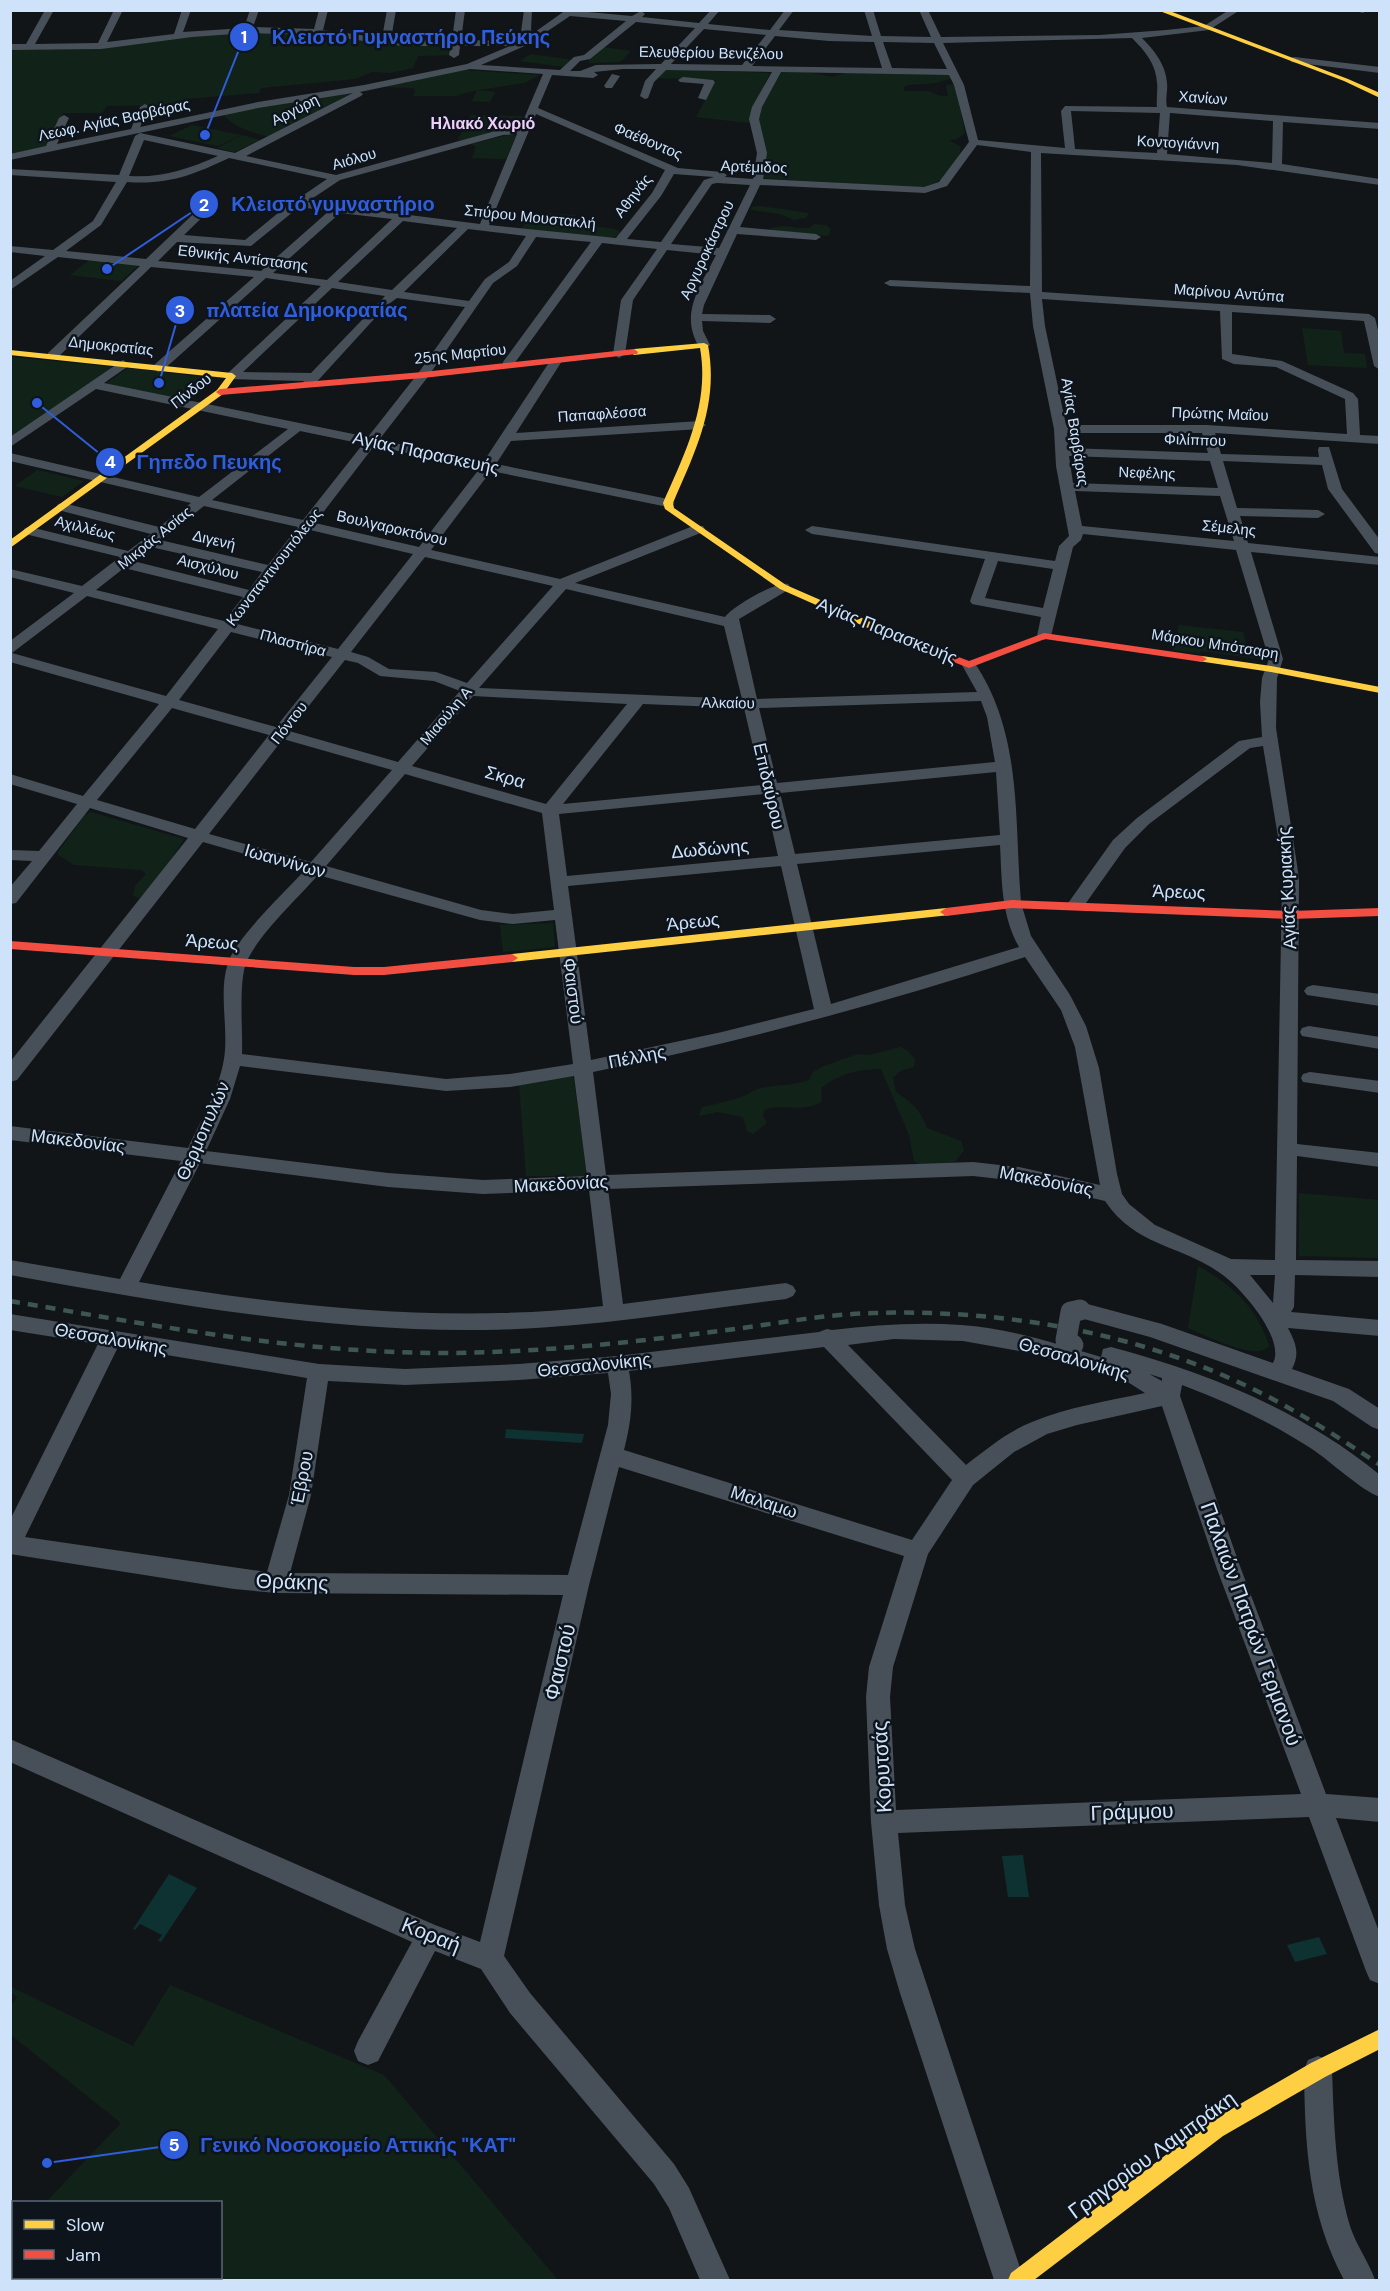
<svg xmlns="http://www.w3.org/2000/svg" width="1390" height="2291" font-family="'DM Sans',sans-serif">
	<style>
		.green { fill: #112319 }
		.water { fill: #0e3132 }
		.lines { fill: none; stroke-linecap: round; stroke-linejoin: round }
		.street { fill: #475059; fill-rule: evenodd }
		.slow { fill: #ffcf43; fill-rule: evenodd }
		.jam { fill: #f24e42; fill-rule: evenodd }
		.rail { stroke: #3e5652; stroke-width: 4.5; stroke-dasharray: 10 8; stroke-linecap: butt }
		.street-bridge { stroke: #475059; stroke-width: 21 }
		.labels { text-anchor: middle; stroke-width: 5; stroke-linejoin: round; paint-order: stroke }
		.far-street-label { font-size: 15px; fill: #cee3fa; stroke: #0e141c }
		.far-neighbourhood-label { font-size: 16px; font-weight: bold; fill: #f0d0fa; stroke: #0e141c }
		.street-label { font-size: 18px; fill: #cee3fa; stroke: #0e141c }
		.near-street-label { font-size: 21px; fill: #cee3fa; stroke: #0e141c }
		.leader { fill: none; stroke: #2f5ddb; stroke-width: 2 }
		.callout-dot { fill: #2f5ddb; stroke: #0e141c; stroke-width: 2 }
		.mark-label { font-size: 18px; text-anchor: middle; font-weight: bold; fill: #fff }
		.callout-label { font-size: 20px; text-anchor: middle; font-weight: bold; fill: #2f5ddb; stroke: #0e141c; stroke-width: 5; stroke-linejoin: round; paint-order: stroke }
	</style>
	<rect width="100%" height="100%" fill="#121518"/>
	<path class="green" d="M242,32L313,33L453,44L451,55L418,56L413,68L390,73L372,72L355,79L261,88L259,93L184,99L180,105L107,106L102,113H63L46,147L11,155L10,50L97,49L180,37Z
		M603,47L631,51L620,62L589,63V58Z
		M531,54L574,60L564,67L520,61Z
		M666,69L770,73L756,102L750,123L696,117L716,80L657,78Z
		M463,70L540,75L524,83L478,90L495,92L490,102L472,101L477,90L455,96H413L415,92L414,88L382,87Z
		M779,72H807L832,77L845,73L951,75L952,78L936,83L908,85L904,87V91H928L941,96H948L946,85L955,84L965,133L957,139L949,140L961,147C958,169 940,185 920,188L761,178L767,164L758,116Z
		M356,91L270,137C251,132 237,129 223,115L299,98Z
		M471,115L522,116L523,117L519,128H510L460,141L458,139Z
		M192,125L241,135L218,146L169,136Z
		M512,134L516,136L506,159L472,158L476,147L471,144Z
		M242,135L260,140L234,152L217,148Z
		M761,206L809,213L806,218L794,220L780,214L751,210L752,207Z
		M548,213L575,215L573,223L614,229L623,233L621,236L601,238L520,230L530,217H546Z
		M814,224L826,225L831,229L828,236L769,230C780,222 796,230 810,228Z
		M91,259L140,264L121,281L70,275Z
		M1302,328L1341,331L1344,353L1365,354L1367,368L1308,365Z
		M11,357L115,367L11,438Z
		M128,368L212,378L214,381L188,402L104,385Z
		M37,470L84,481L62,497L15,486Z
		M1179,625L1243,632L1248,652L1268,654L1269,656L1266,660L1201,651L1200,654L1173,650Z
		M91,812L184,839L148,895L138,898L133,895L135,886L146,874L142,870L74,865L58,855V852L85,815Z
		M553,923L555,947L503,952L500,925Z
		M900,1047L908,1051L915,1059L914,1067L902,1070L893,1077L896,1092C911,1102 921,1110 927,1128L961,1141L964,1150L955,1162L922,1166L914,1161L909,1135L881,1069C859,1069 838,1074 821,1088L822,1101C804,1114 783,1102 764,1110L763,1116L767,1123L753,1134L747,1131L743,1117L717,1112L699,1116L702,1107C716,1104 731,1101 744,1096C749,1094 753,1090 757,1089C774,1085 792,1086 809,1080L813,1072L824,1066L858,1054L870,1055Z
		M573,1076L588,1176H526L519,1084Z
		M1299,1193L1379,1200V1258L1299,1256Z
		M1198,1266C1231,1284 1258,1308 1269,1346C1257,1362 1205,1335 1188,1328Z
		M170,1985L384,2075L558,2280H11V2240L13,2237L14,2278H220V2202H46L121,2123L11,2035V2006L17,1997L11,1992V1987L133,2046Z"/>
	<path class="water" d="M506,1429L584,1434L582,1443L505,1438Z
		M1023,1855L1029,1897H1008L1002,1856Z
		M169,1874L197,1888L161,1942L158,1941L162,1935L140,1924L135,1930L133,1929Z
		M1319,1937L1327,1954L1295,1962L1287,1945Z"/>
	<g class="lines">
		<path class="street" d="M45,10H54L35,44L98,43L114,10H123L107,42L174,34L182,10H191L183,32L244,28L250,10H259L253,27L314,29L319,10H328L323,30L382,38L387,10H396L391,39L452,40L456,10H465L461,40L521,41L529,36L521,32L524,10H532L531,30L535,32L566,10L632,16L641,11L645,14L642,17L699,23L711,10H720L708,24L770,30L785,10H794L779,30L872,36L864,10H873L881,36L931,37L919,10H928L941,37L1100,35L1166,30L1204,26L1229,10H1240L1209,30L1142,38C1154,50 1166,65 1167,83C1168,91 1165,99 1167,107L1380,123V129L1283,122L1282,164L1380,179V185L1237,165L1041,153L1042,292L1369,314L1375,318L1380,338V370L1374,366L1364,321L1232,312V354L1282,361L1353,393L1358,399L1360,435L1380,436V444L1215,433L1221,454L1319,457L1318,450L1319,447H1329L1342,489L1380,540V554L1375,553L1328,489L1322,465L1223,461L1237,508L1318,510L1325,514L1318,518L1240,516L1248,543L1380,557V565L1251,552L1283,659L1277,678L1276,728L1299,878L1297,1144L1380,1153V1167L1297,1156L1296,1260L1380,1261V1277L1295,1275L1294,1307L1291,1312L1380,1320V1336L1288,1328C1296,1343 1300,1354 1292,1369L1349,1389L1380,1409V1430L1372,1427L1333,1401L1150,1337L1073,1316L1069,1310L1073,1304L1080,1302L1162,1324L1273,1363C1286,1339 1240,1286 1220,1273C1179,1244 1136,1247 1105,1201L1019,1181L973,1176L608,1189L623,1304L786,1283L793,1286L796,1291L793,1296L786,1299C685,1311 585,1329 483,1330C324,1332 167,1303 10,1275V1260L120,1279L181,1161L10,1140V1126L188,1148C201,1120 219,1090 224,1059C229,1028 218,993 228,963C236,938 285,892 304,871L203,842L17,1080L10,1082V1062L188,838L90,808L16,903L10,904V887L32,861L10,860V850L39,851L77,804L10,784V774L83,796L159,704L10,662V641L74,593L10,577V569L82,586L120,557L25,534L23,531L25,528L30,527L128,551L151,534L58,510L56,507L58,504L63,503L159,527L191,503L10,461V453L199,497L288,429L96,389L10,447V437L123,360L129,364L127,367L104,383L368,437L419,372L465,307L397,298L386,306L312,387H304L302,384L304,381L228,379V373L321,286L266,278L162,371L158,372L152,368L154,365L254,277L151,267L56,359H48V353L140,266L58,257L10,290V281L45,256L10,252V246L53,250L93,221L116,182L10,175V169L119,175L135,136L140,133L235,153L353,93L258,108L10,160V154L46,146L59,118L64,115L69,118L57,144L131,129L140,107L145,104L150,107L140,127L258,102L364,85L467,64L510,46H460L459,55L454,58L449,55L451,46H403L318,35L248,33L192,37L101,49L10,50V44H26ZM570,16L626,21L584,55L574,57L560,70L481,65L527,45ZM636,22L695,28L661,64L596,65L580,71H570L580,61L590,59ZM704,29L766,35L742,65L671,64ZM775,36L829,41L874,42L882,68L752,66ZM1132,38C1145,51 1156,64 1157,83C1158,91 1156,99 1157,107L1065,106L1061,111L1065,148L978,140L964,85L943,43ZM883,42L934,43L947,69L892,68ZM470,69L543,74L520,128L499,130L336,175L246,156L361,96L363,94L360,92ZM623,69H656L645,81L640,96L645,99L648,98L654,82L666,70L772,72L752,107L749,119L757,153L753,179L725,177L727,175L722,172L678,168L538,108L552,75L593,78L598,75L594,72ZM781,72L949,75L954,85L969,142L939,182L924,187L763,179L767,153L759,119L762,107ZM1071,111L1160,113L1157,153L1075,149ZM1170,113L1273,121L1272,163L1167,154ZM536,114L665,170L652,193L616,238L489,225ZM517,134L480,224L307,202L340,180L503,135ZM144,140L218,156C188,169 163,178 129,176ZM977,145L1031,152L1030,286L890,280L884,283L890,286L1030,293L1033,326L1054,429L1056,466L1069,536L1059,546L1055,561L812,526L805,530L812,534L985,559L970,601L972,604L1041,617L1037,636L1044,640L1051,636L1073,547L1081,540L1083,534L1236,550L1269,659L1262,678L1260,702L1262,737L1239,741L1137,818L1113,840L1066,906L1069,910H1081L1125,848L1149,824L1250,748L1263,746L1281,855L1282,885L1275,1260L1231,1259L1155,1225L1129,1204L1122,1194L1117,1174L1099,1068L1086,1026L1070,995L1031,936L1021,903C1014,819 1023,734 974,662L969,661L962,665L977,692L757,699L739,619L788,590L790,587L788,584C776,581 732,607 725,617L575,583L703,532L705,529L703,526H693L560,579L431,550L491,471L668,507L675,503L668,499L496,464L511,441L700,429L706,425L700,421L516,433L562,361L560,358H552L484,461L379,440L427,378L493,283L517,266L536,237L591,242L503,362V368H511L602,243L657,249L621,300L613,354L619,358L625,354L633,300L667,250L716,255C701,286 678,314 700,348L704,349L710,345L703,331L702,321L770,323L776,319L770,315L702,314L704,305L737,234L816,240L821,237L816,234L740,227L760,185L925,193L947,186ZM229,158L327,179L283,209L245,240L184,235L215,205L216,203L211,200L207,201L146,259L66,251L101,225L127,182C168,185 193,175 229,158ZM674,174L714,177L704,180L661,242L627,239L661,196ZM717,183L750,185L719,248L671,244L712,184ZM299,207L329,211L261,271L158,261L177,242L251,246ZM340,213L392,219L327,280L273,273ZM403,221L457,228L392,290L338,282ZM468,229L526,236L509,262L485,279L469,301L404,292ZM332,288L385,296L311,373L243,372ZM1042,299L1220,311L1222,359L1234,364L1276,367L1345,399L1347,434L1207,425H1066L1045,326ZM300,431L363,444L303,520L212,500ZM1067,433H1202L1208,453L1068,448ZM374,446L480,468L419,547L315,523ZM1069,456L1210,461L1218,488L1073,483ZM1075,491L1220,496L1234,541L1082,526ZM204,506L298,527L268,565L160,540ZM310,530L413,554L338,649L237,624ZM151,547L262,572L249,590L133,561ZM425,557L553,586L467,683L436,672L389,669L368,657L351,652ZM998,561L1053,569L1043,608L985,598ZM124,568L243,597L224,621L96,590ZM566,589L724,626L742,699L479,688ZM87,596L218,629L166,696L12,653ZM231,632L332,657L276,727L179,700ZM345,660L358,663L380,676L434,681L460,691L398,762L289,731ZM473,696L627,704L546,804L412,766ZM981,701L987,717L995,762L777,783L759,708ZM643,704L744,708L762,785L563,804ZM172,708L269,735L195,829L97,800ZM283,739L392,770L311,862L209,834ZM996,772L1000,835L795,854L780,793ZM405,774L542,813L554,910L513,914L481,910L326,866ZM764,794L778,856L567,876L559,814ZM1000,845C1002,881 1001,915 1019,947L831,1004L797,864ZM781,866L814,1009L722,1032L591,1060L568,886ZM318,875L480,920L513,924L555,920L573,1064L510,1074L446,1079L242,1054C243,1032 238,979 247,961C259,934 298,898 318,875ZM1025,957L1061,1010L1075,1047L1100,1185L1019,1167L973,1162L606,1175L593,1072C739,1042 883,1004 1025,957ZM240,1066L446,1091L510,1087L574,1076L587,1176L483,1180L388,1173L206,1151L230,1099ZM200,1163L388,1187L483,1194L589,1190L603,1306C447,1324 293,1307 139,1282ZM1250,1275H1275L1273,1303Z
			M1353,10H1367L1363,13Z
			M1294,57L1380,67V73L1291,62V58Z
			M612,74L620,76L612,88H606L604,86Z
			M683,77L713,80L715,82L706,100L698,98L704,84L680,82L678,80Z
			M1313,985L1380,994V1006L1307,995L1304,991L1307,987Z
			M1309,1026L1380,1037V1049L1302,1036L1300,1032L1302,1028Z
			M1310,1072L1380,1081V1093L1303,1082L1301,1078L1303,1074Z
			M10,1314L319,1364L405,1369L519,1364L617,1356L819,1332L827,1329L832,1330C875,1325 917,1322 961,1325C1009,1328 1056,1344 1101,1357L1103,1349L1111,1347C1209,1373 1300,1410 1380,1475V1497C1362,1491 1330,1461 1312,1449C1271,1422 1227,1402 1182,1385L1180,1396L1241,1569L1326,1794L1380,1798V1822L1336,1818L1380,1934V1984L1370,1980L1366,1971L1309,1817L898,1833L905,1905L915,1949L1024,2280H994L900,1993L887,1949L879,1905L871,1822L866,1697L869,1667L904,1556L619,1467L589,1585L504,1956L530,1993L674,2164L689,2188L730,2280H700L669,2208L654,2184L510,2013L481,1969L435,1951L378,2061L368,2065L358,2061L354,2051L358,2041L412,1942L10,1762V1739L435,1925L480,1942L563,1595L276,1593L234,1589L10,1554V1520L98,1344L10,1330ZM894,1339L963,1341L1025,1352L1123,1379L1145,1393C1108,1401 1068,1407 1032,1422C1007,1432 987,1449 966,1465L848,1345ZM118,1347L307,1378L289,1495L267,1572L25,1537ZM824,1347L952,1480L912,1540L624,1450C631,1423 634,1399 629,1371ZM608,1373L611,1394L608,1425L568,1575L290,1573L311,1495L328,1381L405,1385L519,1380ZM1149,1374L1162,1378V1381ZM1162,1406L1217,1569L1301,1794L896,1810L890,1697L893,1667L928,1554L973,1485L1014,1452L1047,1434L1077,1425Z
			M1318,2056L1328,2060L1332,2070C1334,2123 1335,2175 1350,2226C1356,2245 1369,2262 1375,2280H1344C1308,2212 1305,2146 1304,2070L1308,2060Z"/>
		<path class="slow" d="M1157,10H1167L1348,79L1380,93V98L1344,81Z
			M704,343L708,345C719,404 696,450 673,503L674,508L786,585L894,632V636H886L780,589L665,509L663,503C685,453 710,404 700,348L634,355L630,352L634,349Z
			M10,350L232,373L236,376L223,394L10,548V540L217,390L226,378L10,355Z
			M1202,656L1271,666L1380,687V693L1271,672L1198,661L1197,659Z
			M946,908L950,909L952,912L950,915L512,962L506,958L512,954Z
			M1380,2029V2049L1325,2077L1223,2136L1034,2280H1008L1011,2273L1209,2122L1311,2063Z"/>
		<path class="jam" d="M634,349L638,352L637,354L423,378L220,395L216,392L220,389L423,372Z
			M890,631L969,661L1044,633L1202,656L1207,659L1202,662L1045,639L969,668L886,636V632Z
			M1012,900L1291,911L1380,908V916L1291,919L1012,908L946,916L940,912L946,908Z
			M10,941L354,967H384L512,954L518,958L512,962L384,975H354L10,949Z"/>
		<path class="rail" d="M10,1301C157,1326 302,1354 452,1353C544,1352 636,1342 727,1330C775,1324 825,1314 874,1313C1007,1309 1147,1334 1265,1395C1305,1416 1343,1440 1380,1465"/>
		<path class="street-bridge" d="M1073,1345L1066,1340L1071,1312L1080,1310"/>
	</g>
	<g class="labels">
		<g class="far-street-label">
			<text transform="translate(711 53) rotate(1)" y="5">Ελευθερίου Βενιζέλου</text>
			<text transform="translate(1203 98) rotate(4)" y="5">Χανίων</text>
			<text transform="translate(295 110) rotate(-27)" y="5">Αργύρη</text>
			<text transform="translate(114 120) rotate(-12)" y="5">Λεωφ. Αγίας Βαρβάρας</text>
			<text transform="translate(648 141) rotate(23)" y="5">Φαέθοντος</text>
			<text transform="translate(1178 143) rotate(3)" y="5">Κοντογιάννη</text>
			<text transform="translate(354 159) rotate(-16)" y="5">Αιόλου</text>
			<text transform="translate(754 167) rotate(2)" y="5">Αρτέμιδος</text>
			<text transform="translate(633 196) rotate(-52)" y="5">Αθηνάς</text>
			<text transform="translate(530 217) rotate(6)" y="5">Σπύρου Μουστακλή</text>
			<text transform="translate(707 250) rotate(-65)" y="5">Αργυροκάστρου</text>
			<text transform="translate(243 258) rotate(7)" y="5">Εθνικής Αντίστασης</text>
			<text transform="translate(1229 293) rotate(4)" y="5">Μαρίνου Αντύπα</text>
			<text transform="translate(111 346) rotate(6)" y="5">Δημοκρατίας</text>
			<text transform="translate(460 354) rotate(-6)" y="5">25ης Μαρτίου</text>
			<text transform="translate(191 391) rotate(-38)" y="5">Πίνδου</text>
			<text transform="translate(602 414) rotate(-4)" y="5">Παπαφλέσσα</text>
			<text transform="translate(1220 414) rotate(2)" y="5">Πρώτης Μαΐου</text>
			<text transform="translate(1075 432) rotate(81)" y="5">Αγίας Βαρβάρας</text>
			<text transform="translate(1195 440) rotate(2)" y="5">Φιλίππου</text>
			<text transform="translate(1147 473) rotate(2)" y="5">Νεφέλης</text>
			<text transform="translate(85 528) rotate(14)" y="5">Αχιλλέως</text>
			<text transform="translate(392 528) rotate(13)" y="5">Βουλγαροκτόνου</text>
			<text transform="translate(1229 528) rotate(6)" y="5">Σέμελης</text>
			<text transform="translate(155 538) rotate(-39)" y="5">Μικράς Ασίας</text>
			<text transform="translate(214 540) rotate(13)" y="5">Διγενή</text>
			<text transform="translate(208 567) rotate(14)" y="5">Αισχύλου</text>
			<text transform="translate(274 567) rotate(-52)" y="5">Κωνσταντινουπόλεως</text>
			<text transform="translate(293 643) rotate(15)" y="5">Πλαστήρα</text>
			<text transform="translate(1215 644) rotate(9)" y="5">Μάρκου Μπότσαρη</text>
			<text transform="translate(728 703) rotate(1)" y="5">Αλκαίου</text>
			<text transform="translate(446 716) rotate(-50)" y="5">Μιαούλη Α</text>
			<text transform="translate(289 723) rotate(-52)" y="5">Πόντου</text>
		</g>
		<g class="far-neighbourhood-label">
			<text x="483" y="129">Ηλιακό Χωριό</text>
		</g>
		<g class="street-label">
			<text transform="translate(426 453) rotate(12)" y="6">Αγίας Παρασκευής</text>
			<text transform="translate(887 631) rotate(22)" y="6">Αγίας Παρασκευής</text>
			<text transform="translate(505 777) rotate(16)" y="6">Σκρα</text>
			<text transform="translate(769 786) rotate(77)" y="6">Επιδαύρου</text>
			<text transform="translate(710 849) rotate(-5)" y="6">Δωδώνης</text>
			<text transform="translate(285 861) rotate(16)" y="6">Ιωαννίνων</text>
			<text transform="translate(1287 888) rotate(-93)" y="6">Αγίας Κυριακής</text>
			<text transform="translate(1179 892) rotate(2)" y="6">Άρεως</text>
			<text transform="translate(693 922) rotate(-6)" y="6">Άρεως</text>
			<text transform="translate(212 942) rotate(4)" y="6">Άρεως</text>
			<text transform="translate(573 991) rotate(83)" y="6">Φαιστού</text>
			<text transform="translate(637 1057) rotate(-11)" y="6">Πέλλης</text>
			<text transform="translate(203 1131) rotate(-66)" y="6">Θερμοπυλών</text>
			<text transform="translate(78 1141) rotate(7)" y="6">Μακεδονίας</text>
			<text transform="translate(1046 1181) rotate(11)" y="6">Μακεδονίας</text>
			<text transform="translate(561 1184) rotate(-3)" y="6">Μακεδονίας</text>
			<text transform="translate(111 1339) rotate(10)" y="6">Θεσσαλονίκης</text>
			<text transform="translate(1074 1359) rotate(16)" y="6">Θεσσαλονίκης</text>
			<text transform="translate(594 1365) rotate(-6)" y="6">Θεσσαλονίκης</text>
			<text transform="translate(302 1478) rotate(-79)" y="6">Έβρου</text>
			<text transform="translate(764 1502) rotate(18)" y="6">Μαλαμω</text>
		</g>
		<g class="near-street-label">
			<text transform="translate(292 1582) rotate(2)" y="7">Θράκης</text>
			<text transform="translate(1251 1624) rotate(70)" y="7">Παλαιών Πατρών Γερμανού</text>
			<text transform="translate(560 1662) rotate(-77)" y="7">Φαιστού</text>
			<text transform="translate(882 1767) rotate(-93)" y="7">Κορυτσάς</text>
			<text transform="translate(1132 1812) rotate(-2)" y="7">Γράμμου</text>
			<text transform="translate(431 1935) rotate(22)" y="7">Κοραή</text>
			<text transform="translate(1152 2155) rotate(-36)" y="7">Γρηγορίου Λαμπράκη</text>
		</g>
	</g>
	<path class="leader" d="M205 135L244 37M107 269L204 204M159 383L180 310M37 403L110 462M47 2163L174 2145"/>
	<g class="callout-dot">
		<circle cx="205" cy="135" r="6"/>
		<circle cx="107" cy="269" r="6"/>
		<circle cx="159" cy="383" r="6"/>
		<circle cx="37" cy="403" r="6"/>
		<circle cx="47" cy="2163" r="6"/>
		<circle cx="244" cy="37" r="15"/>
		<circle cx="204" cy="204" r="15"/>
		<circle cx="180" cy="310" r="15"/>
		<circle cx="110" cy="462" r="15"/>
		<circle cx="174" cy="2145" r="15"/>
	</g>
	<g class="mark-label">
		<text x="244" y="43">1</text>
		<text x="204" y="211">2</text>
		<text x="180" y="317">3</text>
		<text x="110" y="468">4</text>
		<text x="174" y="2151">5</text>
	</g>
	<g class="callout-label">
		<text x="411" y="44">Κλειστό Γυμναστήριο Πεύκης</text>
		<text x="333" y="211">Κλειστό γυμναστήριο</text>
		<text x="307" y="317">πλατεία Δημοκρατίας</text>
		<text x="209" y="469">Γηπεδο Πευκης</text>
		<text x="358" y="2152">Γενικό Νοσοκομείο Αττικής "ΚΑΤ"</text>
	</g>
	<rect width="1390" height="2291" fill="none" stroke="#cee3fa" stroke-width="24"/>
	<rect x="12" y="2201" width="210" height="78" fill="#0e141c" stroke="#5b6775" stroke-width="1.5"/>
	<rect x="24" y="2220" width="30" height="9" fill="#ffcf43" stroke="#5b6775" stroke-width="1.5"/>
	<text x="66" y="2231" font-size="18" fill="#cee3fa">Slow</text>
	<rect x="24" y="2250" width="30" height="9" fill="#f24e42" stroke="#5b6775" stroke-width="1.5"/>
	<text x="66" y="2261" font-size="18" fill="#cee3fa">Jam</text>
</svg>
